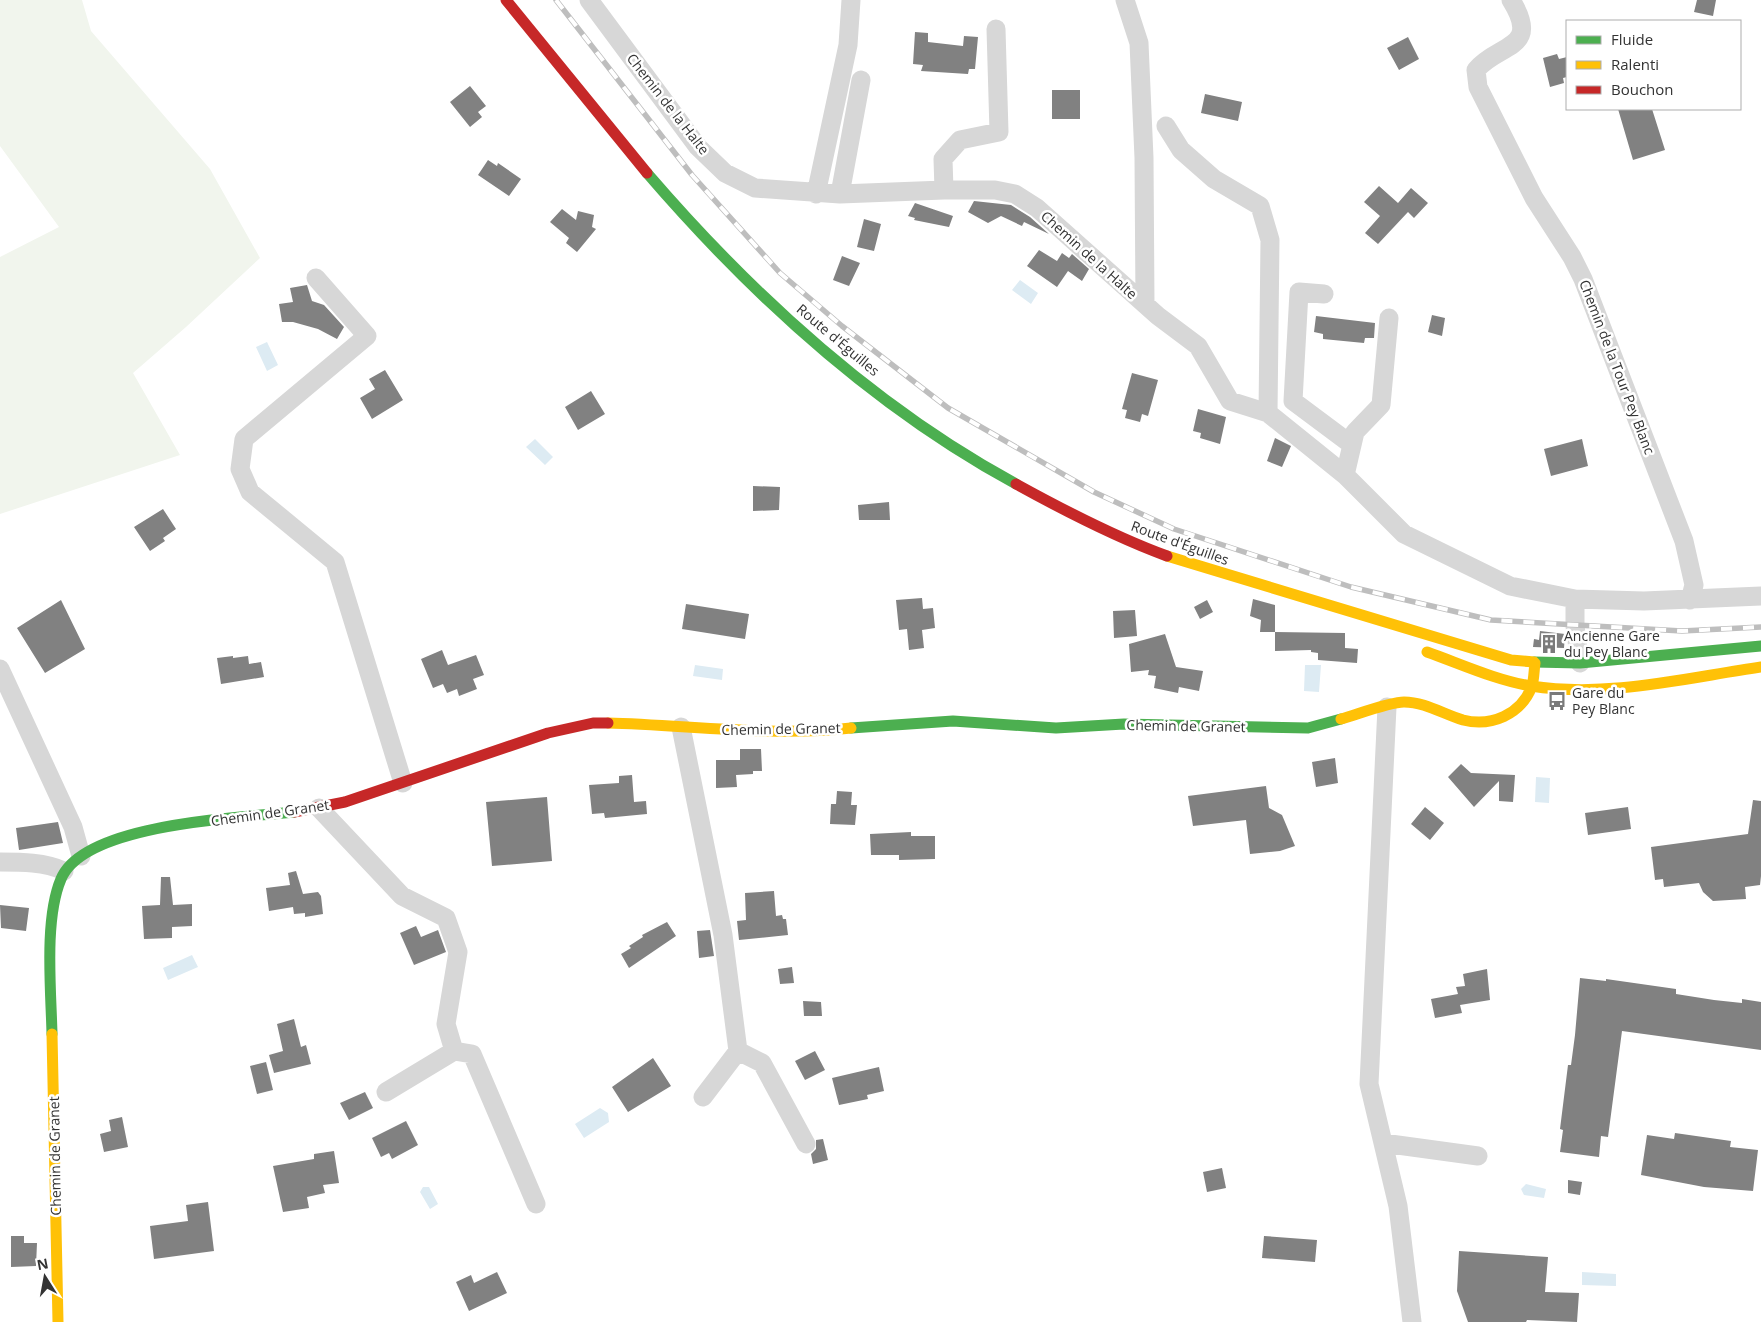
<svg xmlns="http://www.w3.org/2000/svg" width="1761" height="1322" font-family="'Open Sans',sans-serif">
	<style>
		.green { fill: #f1f5ed }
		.water { fill: #ddebf3 }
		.building { fill: #818181 }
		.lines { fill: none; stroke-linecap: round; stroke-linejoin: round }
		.street { stroke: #d7d7d7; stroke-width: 19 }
		.fast { stroke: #4caf50; stroke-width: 11 }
		.slow { stroke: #ffc107; stroke-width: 11 }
		.jam { stroke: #c62828; stroke-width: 11 }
		.rail-casing { stroke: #bebebe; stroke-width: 5.5 }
		.rail { stroke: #fff; stroke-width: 4; stroke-dasharray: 11; stroke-linecap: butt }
		.labels { text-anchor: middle; stroke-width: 5; stroke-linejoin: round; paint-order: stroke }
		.street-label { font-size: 14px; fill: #333; stroke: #fff }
		.poi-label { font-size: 14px; fill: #333; stroke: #fff; text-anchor: start }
	</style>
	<rect width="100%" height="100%" fill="#fff"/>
	<path class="green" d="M0,0H82L91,31L210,169L260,258L186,327L133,373L180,455L0,514V257L59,227L0,146Z"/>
	<path class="water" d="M1020,280L1038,293L1031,304L1012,290Z
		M267,342L278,365L267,371L256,347Z
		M535,439L553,457L545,465L526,447Z
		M695,665L723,669L722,680L693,676Z
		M1305,665H1321L1319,692L1304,691Z
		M1536,777L1550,778L1549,803L1535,802Z
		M192,955L198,967L168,980L163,968Z
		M600,1108L608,1113L609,1122L584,1138L575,1124Z
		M1526,1184L1546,1189L1544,1198L1524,1195L1521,1189Z
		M423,1187H429L438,1204L430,1209L420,1192Z
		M1582,1272L1616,1274V1286L1582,1285Z"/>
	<path class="building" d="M1697,0H1716L1713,16L1694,12Z
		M915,32L928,33V42L963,46L964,36L978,37L975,69H969L968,74L921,71L923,65L913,64Z
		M1408,37L1419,59L1399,70L1387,48Z
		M1557,54L1559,59L1567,57V77L1563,78L1564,83L1550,87L1543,58Z
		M470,86L486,106L478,112L482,117L470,127L450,102Z
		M1052,90H1080V119H1052Z
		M1205,94L1242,102L1238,121L1201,113Z
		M1618,109H1652L1665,150L1633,160Z
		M488,160L497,166L498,163L521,179L509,196L478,175Z
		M1379,186L1398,203L1411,188L1428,203L1414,218L1408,212L1378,244L1365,233L1380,216L1364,202Z
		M974,201L1011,205L1030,217L1049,234L1024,222L1022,226L1001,216L988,223L968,212Z
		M915,203L953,216L949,227L914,220L915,218L908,216Z
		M562,209L576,220L578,211L594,215L592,227L596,229L577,252L566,243L569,238L550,222Z
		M864,219L881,224L874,251L857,247Z
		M1039,250L1057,261L1062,253L1069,258L1072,254L1089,269L1082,281L1068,271L1057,287L1027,266Z
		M842,256L860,263L849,286L833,280Z
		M307,285L312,301L324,305L344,327L337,339L318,329L293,322H282L279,304L293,302L290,288Z
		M1432,315L1445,318L1442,336L1428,332Z
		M1316,316L1375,323L1374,338H1365L1364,343L1323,339V334L1314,332Z
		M385,370L403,400L372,419L360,398L375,389L369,379Z
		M1132,373L1158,380L1148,416L1142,414L1140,422L1125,418L1127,410L1122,409Z
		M591,391L605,414L578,430L565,407Z
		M1198,409L1226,417L1220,444L1200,438L1201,433L1193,431Z
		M1275,438L1291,446L1282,467L1267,461Z
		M1582,439L1588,466L1551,476L1544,449Z
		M753,486L780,487L779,510L753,511Z
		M889,502L890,520H859L858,505Z
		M163,509L176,529L163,538L165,541L150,551L134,527Z
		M922,598L923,609L933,608L935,628L922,630L924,648L909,650L907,629L899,630L896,600Z
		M1253,599L1275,605V632L1345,633V648L1358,649L1357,663L1318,660V653L1311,652V650L1275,651V632H1260L1261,620L1250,616Z
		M61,600L85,649L45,673L17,628Z
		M1207,600L1213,612L1200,619L1194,607Z
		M686,604L749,614L745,639L682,629Z
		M1135,610L1137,636L1114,638L1113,611Z
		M1540,631L1565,634L1564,648L1533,647L1534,639L1539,640Z
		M1165,634L1176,667L1203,671L1199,691L1179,687L1178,693L1154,688L1156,676L1148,675L1149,670L1131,672L1129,644Z
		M442,650L448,665L476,655L484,675L473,679L477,689L459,696L457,689L447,693L443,684L433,688L421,659Z
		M233,656V658L248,656L249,664L261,662L264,677L221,684L217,658Z
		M740,749H761L762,771H753V774L736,775L737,787L716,788V760H740Z
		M1335,758L1338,783L1316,787L1312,762Z
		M1461,764L1471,773L1515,775L1513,802L1499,801V781L1474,807L1448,777Z
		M632,775L634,802L646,801L647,814L605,818L604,813L592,814L589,785L619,783V776Z
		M1266,786L1269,808L1282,815L1295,846L1280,851L1250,854L1246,820L1193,826L1188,796Z
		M837,791L852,792L851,805H857L855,825L830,824L831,804H836Z
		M547,797L552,861L492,866L486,802Z
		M1753,800L1761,801V876L1760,885L1745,887L1746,899L1713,901L1703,892L1699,883L1664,887L1663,879L1655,880L1651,847L1748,834Z
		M1425,807L1444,823L1430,840L1411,824Z
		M1628,807L1631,829L1588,835L1585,813Z
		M58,822L63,843L19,850L16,828Z
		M911,832V836H935V859L899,860V855H871L870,834Z
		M296,871L303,894L318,892L321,896L323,914L305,917V913L294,914L293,907L269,911L266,888L290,885L288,873Z
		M161,877H170L173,905L192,904V926L172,927V938L144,939L142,906L160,905Z
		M774,891L776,916L782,915L783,919H786L788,935L739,940L737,921L746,920L745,893Z
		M0,905L29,908L26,931L1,928Z
		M667,922L676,936L629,968L621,954L631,948L629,946L643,937L642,935Z
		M416,926L421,937L438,930L446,952L414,965L400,933Z
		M710,930L714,956L699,958L697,931Z
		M792,967L794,983L780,984L778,969Z
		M1487,969L1490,1000L1460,1005L1462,1013L1435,1018L1431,999L1458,994L1456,987L1465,986L1463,974Z
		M1580,978L1606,981V979L1676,989V994L1714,1000L1742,1003V999L1761,1002V1050L1622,1031L1608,1137L1601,1136L1599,1157L1560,1152L1563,1130L1560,1129L1568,1065H1571L1575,1035Z
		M803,1001L821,1002L822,1016H804Z
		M294,1019L301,1047L306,1045L311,1064L274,1073L269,1055L283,1051L277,1024Z
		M815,1051L825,1070L805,1080L795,1061Z
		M653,1058L671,1086L628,1112L612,1087Z
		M266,1062L273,1090L257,1094L250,1066Z
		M879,1067L884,1091L867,1095L868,1099L839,1105L832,1078Z
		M365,1092L373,1108L349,1120L340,1103Z
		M122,1117L128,1147L104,1152L100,1134L111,1131L109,1120Z
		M406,1121L418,1145L392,1159L389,1153L381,1157L372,1138Z
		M1675,1133L1731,1141L1730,1147L1758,1150L1753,1191L1704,1187L1641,1175L1647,1135L1674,1139Z
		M823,1139L828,1160L813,1164L811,1154L816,1149V1140Z
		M334,1151L339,1183L323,1185L325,1193L307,1197L309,1208L283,1212L273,1166L314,1159V1154Z
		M1222,1168L1226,1188L1207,1192L1203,1172Z
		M1568,1180L1582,1182L1580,1195L1568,1193Z
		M208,1202L214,1251L154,1259L150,1226L188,1221L186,1205Z
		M11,1236H24V1243H37L36,1266L11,1267Z
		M1264,1236L1317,1240L1315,1262L1262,1258Z
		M1459,1251L1548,1257L1545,1292L1579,1293L1577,1322L1527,1320L1526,1322H1468L1457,1291Z
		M497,1272L507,1293L469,1311L456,1282L471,1275L474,1283Z"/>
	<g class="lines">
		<path class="street" d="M589,0L698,147L725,173L755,188L840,194L944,190H995L1015,194L1037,208L1158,316L1198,346L1230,401L1268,413L1345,475L1404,534L1510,586L1575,599L1644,601L1761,596
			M1125,0L1139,43L1144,158L1145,304
			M1511,0C1542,50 1498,43 1476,70L1478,87L1534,198L1572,257L1583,279L1684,541L1694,585L1690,600
			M1166,126L1181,150L1214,179L1260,206L1270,240L1268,413
			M944,190L943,159L960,140L999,132L996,29
			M816,194L848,45L851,0
			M840,194L861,80
			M316,278L367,336L244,439L240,469L250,492L335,562L403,783
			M1324,294L1299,292L1293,401L1352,445
			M1345,475L1355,432L1381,405L1389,318
			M1575,599V626L1580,663
			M0,669L73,827L81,856
			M1387,707L1369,1084L1398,1206L1412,1322
			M681,727L723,935L738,1051L762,1063L806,1144
			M319,808L402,896L446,918L458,952L446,1024L454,1051L386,1092
			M0,862C21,862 45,862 64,871
			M454,1051L472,1054L536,1204
			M703,1097L738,1051
			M1383,1143L1478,1156"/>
		<path class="fast" d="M647,173C752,295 874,407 1016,484
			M1534,662L1580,663L1761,646
			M851,728L953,721L1056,728L1124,724L1308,728L1341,719
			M52,1034C51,990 44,919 61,879C84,823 241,818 294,812"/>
		<path class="slow" d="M1167,556L1511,660L1534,662
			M1427,652C1461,664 1495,680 1531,686C1608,698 1685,678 1761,667
			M1341,719C1356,715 1389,702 1404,702C1425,702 1443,714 1463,720C1491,727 1521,715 1532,686C1534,679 1534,670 1535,663
			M608,723C689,725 770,737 851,728
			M52,1034L58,1322"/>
		<path class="jam" d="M506,0L647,173
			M1016,484C1065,511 1115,537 1167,556
			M294,812L345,802L548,733L593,723H608"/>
		<g class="rail-casing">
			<path id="rail" d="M556,0L692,175L780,273L842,326L948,408L1094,492L1174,529L1351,587L1491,620L1682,631L1761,627"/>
		</g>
		<use href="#rail" class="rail"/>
	</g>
	<defs>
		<g id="building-bare" transform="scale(1.5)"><path d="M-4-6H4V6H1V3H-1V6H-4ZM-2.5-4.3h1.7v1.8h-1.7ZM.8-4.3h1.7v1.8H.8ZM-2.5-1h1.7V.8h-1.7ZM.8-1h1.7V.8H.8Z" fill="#7a7a7a" stroke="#fff" stroke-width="2.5" paint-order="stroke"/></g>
		<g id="bus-bare" transform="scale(1.5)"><path d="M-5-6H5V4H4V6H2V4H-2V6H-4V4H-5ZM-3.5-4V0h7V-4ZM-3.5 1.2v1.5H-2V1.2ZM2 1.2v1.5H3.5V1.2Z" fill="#7a7a7a" stroke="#fff" stroke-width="2.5" paint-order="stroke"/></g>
	</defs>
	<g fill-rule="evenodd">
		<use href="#building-bare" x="1549" y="644"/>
		<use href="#bus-bare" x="1557" y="701"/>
	</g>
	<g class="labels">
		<g class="street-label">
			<text transform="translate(668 104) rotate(52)" y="5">Chemin de la Halte</text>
			<text transform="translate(1089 255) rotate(42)" y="5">Chemin de la Halte</text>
			<text transform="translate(838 340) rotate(40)" y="5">Route d'Éguilles</text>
			<text transform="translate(1617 367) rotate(69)" y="5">Chemin de la Tour Pey Blanc</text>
			<text transform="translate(1180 543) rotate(20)" y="5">Route d'Éguilles</text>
			<text transform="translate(1186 726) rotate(1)" y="5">Chemin de Granet</text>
			<text transform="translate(781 729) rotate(-1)" y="5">Chemin de Granet</text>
			<text transform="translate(270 813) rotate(-8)" y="5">Chemin de Granet</text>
			<text transform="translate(55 1156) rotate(-91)" y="5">Chemin de Granet</text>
		</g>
		<g class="poi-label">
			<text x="1564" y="641">Ancienne Gare<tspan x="1564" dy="16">du Pey Blanc</tspan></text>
			<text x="1572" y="698">Gare du<tspan x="1572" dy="16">Pey Blanc</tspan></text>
		</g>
	</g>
	<rect x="1566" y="20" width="175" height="90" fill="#ffffff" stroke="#adadad"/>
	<rect x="1576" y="36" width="25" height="8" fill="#4caf50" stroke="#adadad"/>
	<text x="1611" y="45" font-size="15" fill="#333333">Fluide</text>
	<rect x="1576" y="61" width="25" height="8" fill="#ffc107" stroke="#adadad"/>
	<text x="1611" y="70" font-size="15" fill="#333333">Ralenti</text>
	<rect x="1576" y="86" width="25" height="8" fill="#c62828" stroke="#adadad"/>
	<text x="1611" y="95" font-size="15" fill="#333333">Bouchon</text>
	<g transform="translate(45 1277) rotate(349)" stroke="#ffffff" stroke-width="4" paint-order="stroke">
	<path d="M0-4L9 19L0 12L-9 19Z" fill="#333333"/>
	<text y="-8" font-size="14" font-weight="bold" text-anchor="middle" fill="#333333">N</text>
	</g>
</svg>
